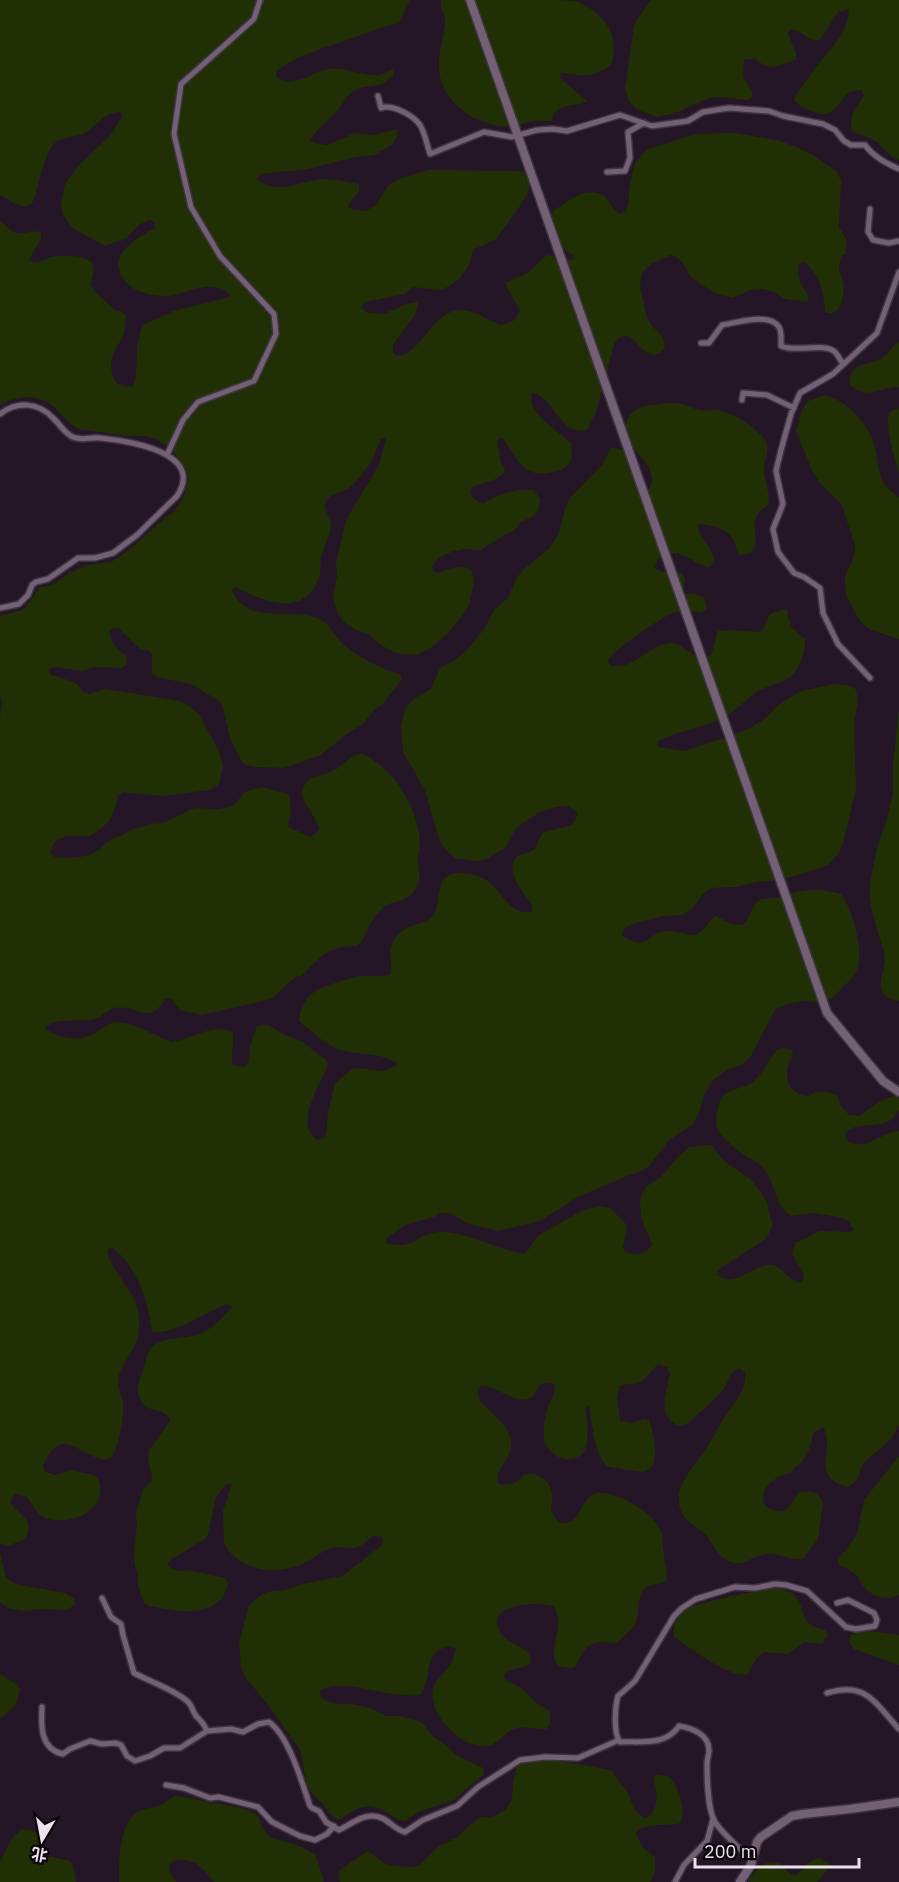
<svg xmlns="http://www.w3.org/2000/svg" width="899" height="1882" font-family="'IBM Plex Sans','Noto Sans SC',sans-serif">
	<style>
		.green { fill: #212f04 }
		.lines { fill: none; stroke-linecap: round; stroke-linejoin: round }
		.street-casing { stroke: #3e3441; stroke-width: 8 }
		.secondary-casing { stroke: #3e3441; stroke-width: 11 }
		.street { stroke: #736075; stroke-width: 5 }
		.secondary { stroke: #736075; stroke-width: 8 }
	</style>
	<rect width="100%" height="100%" fill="#251627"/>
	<path class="green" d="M0,0H410L399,23C382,27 366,33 350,39C325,48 297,55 276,71V76C284,84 293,82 302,79C311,76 320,70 329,69C350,66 373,84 393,69V75C382,90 370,83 355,90C346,95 343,105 336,112C327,121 318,129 310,140L315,143L327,145L355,133L375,135L397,129L398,135L392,145L374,155L356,157L308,169L260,174L257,179C277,197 304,179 326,179C337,179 348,183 359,184C361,196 351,197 348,207L354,210L365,211L375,206L389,185L399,179L428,170L523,171L529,181V188L525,199L496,239L475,249L472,254L469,265L459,279L450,286L440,290L413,287L405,294L365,302L361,307L365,312L384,314L406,304L418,302L416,313L393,345V352L397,356C423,354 430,311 461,310C476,310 487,321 501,325L513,321L520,311L505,283L529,272L547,255L574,260L573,255C562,248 540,227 553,212C556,208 561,206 565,203C578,194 589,188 605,196L615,211L620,214L625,212L629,202V190L634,164L646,150L695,134L736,133L781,141L810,153L836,171L839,176L841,181L839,227L846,239L847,244L845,254L842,255C840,260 839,264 839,269C840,274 842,278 843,283C845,294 841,319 825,312C824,292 820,275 804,262L799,264C795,276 803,287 809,297L807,302L785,299L774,292L763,289L750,290L733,298L716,294L693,279L689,274L683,263L675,256L670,255L650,265L642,273L640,286L647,318L654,328L663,337L665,348C642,374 635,315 614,344L596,412L587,430C560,437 554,396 532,393C524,411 560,432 571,443C572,455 573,465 560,470C536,478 525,473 512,452C508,447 506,441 501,437L497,441L501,463L505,468L504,473L494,480L472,487L470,494L478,502L484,503L499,495L517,490H534L540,500L538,511L534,516L521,522L514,531L504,535L481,550L464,549L453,551L439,558L432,567L434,572L440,573C451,567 458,566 471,569L474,580L470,602L466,611L448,633L431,648L417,655L395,653L381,645L369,634L358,631L345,623L338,614L333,597L337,576L336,564L346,520L379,465L386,438L381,439C378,443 378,447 376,451C372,463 359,480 349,488C343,493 330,493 326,501C322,510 332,518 331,527C330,538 323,547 321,558C320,565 321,573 318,580C302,618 263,601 235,587L232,591C250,627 288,606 319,619C331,624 334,637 344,645C360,659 381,668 401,675V680L382,705L376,708L362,725L348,733L321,755L284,768L257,767L246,765L242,762L231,741L222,705L219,701L191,684L157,677L152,674V655L150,651L139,648L119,629L113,628L109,632C111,638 112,643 117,648C123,655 129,654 126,665L121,668L93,667L83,671L55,667L49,669V674L71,681L77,684L84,692L89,694L105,689L174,700L185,703L199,714L219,751L223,767L219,784L210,790L162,796L123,792L118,795C115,812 112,822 97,831C95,833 91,835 89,836C74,838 54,830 50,854L55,857L61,858L79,857L90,855L100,849L109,841L134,829L152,824L163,823L195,808L218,809L229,807L234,805L245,792L261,787L289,794L291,810L288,827L311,837L319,830C318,816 299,803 303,789C307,775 323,776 333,771C342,767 350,756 360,754C366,753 372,759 376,762C400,778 419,814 420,844C420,850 417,856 418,862C418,869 421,878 418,884C407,907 394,897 382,909C379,912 375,916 373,919C366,929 366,939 357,946L340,947L324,954L301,976L295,977L271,999L202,1015L180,1010L170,998L165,999C149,1027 137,1004 115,1008C107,1010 102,1017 95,1019C79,1023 58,1016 45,1028C50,1035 73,1040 82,1038C93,1036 104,1027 113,1022L130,1024L172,1042C193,1039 211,1023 233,1032C235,1043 230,1054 233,1065L244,1067L248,1064L250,1046L257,1026L268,1025L283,1034L302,1042L326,1060L328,1065C320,1085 293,1126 318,1140L323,1139L326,1134L328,1112L335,1083L352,1069L358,1068L382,1071L388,1070L398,1064C382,1051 356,1056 337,1049C324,1044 314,1032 302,1024L299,1020C303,993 318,988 342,981C348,979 354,977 361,976C370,975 379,977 389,975C395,966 387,955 392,944C402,922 420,928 433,916C443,905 432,873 459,873C469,873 481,875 489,882C503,893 511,917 532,911V905C525,895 505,872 515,859C519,854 526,854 532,851C539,847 537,836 545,832C557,827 578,830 577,812L568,806L557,807L540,812L516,828L506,847L487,859L476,861L455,858L446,850L440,842L425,790L403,752L401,728L403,716L407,706L415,698L431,689L439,670L443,666L454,661L467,650L484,629L495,609L508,598L516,579L523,570L544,552L549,549L558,535L565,509L569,499L601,466L612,447L623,450L630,460L645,496C672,461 607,447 630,415C633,412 638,408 641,407C645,406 675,402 677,403C685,404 691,408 699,410C705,412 711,409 717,410C731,411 759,429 766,442C770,450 764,461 764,469C764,482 771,493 768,505C741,523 765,533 751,553L740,555C735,550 737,547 734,541C728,527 712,526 698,524C697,541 724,554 709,567C700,566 695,561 687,557C680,553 670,552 663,553L654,567C662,574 670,573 680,572C688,578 683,585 683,594C695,594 709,594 706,610L701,613C692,611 683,609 673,613C660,618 613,650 608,661L611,666C634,670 648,645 671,643C682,642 695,663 709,656C714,653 715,637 718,631L730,630L759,632L763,629L770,614L781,610H787L791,627L805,639C806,650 800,670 790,677C782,683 770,685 760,690C747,697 737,711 723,718C702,729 677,730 657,742L659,747L684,751L727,737L752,727L766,718L777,706L801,691L835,684L852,686L856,690L858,701L854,724L856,788L844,840L838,854L830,863L820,868L781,880L757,882L735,887L711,888L702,895L692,909L682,915L664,916L632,924L623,930L622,936C651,954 647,929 670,931C678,931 692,938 699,933C706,929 708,920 716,916L731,924L742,925C751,919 750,909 757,902C762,897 770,899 776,898C806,889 810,887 841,894C853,911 864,950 857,970C854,977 847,983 842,988C836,994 832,999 824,1002C818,1003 812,1001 805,1001C796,1002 782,1004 775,1010L751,1056L742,1065L727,1070L713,1080L704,1095L699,1113L693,1124L669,1140L649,1166L640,1172L629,1175L578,1197L540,1221L498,1231L469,1224L450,1213H439L434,1217L405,1225L387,1238L386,1243C414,1251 415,1234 439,1232C466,1231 498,1250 525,1254L538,1236L581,1211L598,1206L610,1208L626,1224L627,1230L623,1247L625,1252C635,1256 645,1254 652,1245L642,1220L640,1203L642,1193L647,1186L661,1177L676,1159L689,1147L711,1145L725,1162L749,1178L761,1192L767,1202L772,1224L771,1229L766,1239L719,1269L716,1274C734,1289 750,1267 768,1265C781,1263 787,1280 800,1283L804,1278L803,1273L792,1254L795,1243L820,1231L849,1232L854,1230L848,1220L838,1217L813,1213L791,1216C774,1205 776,1184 764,1169C759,1162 752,1160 745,1156C738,1151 730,1144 724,1138C716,1130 715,1124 717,1113C722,1081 741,1095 756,1079C764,1071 769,1059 777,1050C783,1047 787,1048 793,1051C792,1060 786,1065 787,1074C787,1086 795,1096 809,1096C809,1095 816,1092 817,1092C824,1091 831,1092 837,1095L841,1106L849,1115L860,1116C871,1107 885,1096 899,1095V1111C896,1114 893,1119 889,1121C876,1128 852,1122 845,1134L846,1140C866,1153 878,1133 899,1131V1425L891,1439L863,1464L857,1480L848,1487C809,1477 836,1449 823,1427L814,1432C811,1442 809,1454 802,1462C798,1467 794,1466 792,1473C765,1475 746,1512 784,1511L789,1507L799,1492C810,1490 819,1492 823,1503L818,1539L803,1559C791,1561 779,1553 767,1554C760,1554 752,1559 745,1562C725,1568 716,1550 707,1536C699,1526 685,1523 681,1511C672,1488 691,1471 703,1453C711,1442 717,1429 724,1418C734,1403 746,1392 745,1373L741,1369C732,1369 732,1374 728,1381C721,1397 700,1411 688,1424C682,1426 679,1427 674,1423C657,1412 667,1390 670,1374L668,1368L658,1364C651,1370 646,1382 635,1384C630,1385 626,1383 620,1386L617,1397L620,1421L632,1423L644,1419L649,1420C654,1436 658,1451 652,1467L643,1472L609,1467C594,1458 592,1422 589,1406L585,1409C588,1419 590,1449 581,1455C567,1465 547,1455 544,1439C543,1431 544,1418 547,1410C550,1402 555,1393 555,1384C533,1378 540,1397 527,1399C512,1403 497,1385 480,1386L477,1391C479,1410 507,1417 511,1441C514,1461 492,1468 499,1484C512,1486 516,1483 525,1474C538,1472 551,1480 552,1494C553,1499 551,1504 551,1509C552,1513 555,1518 558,1522C579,1530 579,1501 594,1494C601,1491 614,1495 621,1498C638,1506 655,1515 662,1534C663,1538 662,1543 663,1547C664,1557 666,1566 667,1575L666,1581C660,1585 653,1584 647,1587C636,1593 640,1612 636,1622C632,1631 623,1636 617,1643C590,1640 587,1642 575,1667L570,1668L558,1666C545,1649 568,1626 553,1606C537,1603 523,1603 507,1609C501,1612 497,1615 497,1623C499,1644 524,1642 531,1658L530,1664C522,1669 511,1668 504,1674L505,1680L523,1689L536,1703L547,1709L550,1713V1725L546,1729C536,1731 524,1724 514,1729C504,1733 499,1744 487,1746C462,1749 427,1714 433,1688C436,1679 444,1674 449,1666C453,1661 454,1655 456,1649L451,1646C420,1651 434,1677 420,1695C394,1700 339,1676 320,1691L321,1697L326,1701L339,1704H352L370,1708L386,1716H398L416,1720L422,1723L434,1737L447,1746L456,1755L483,1768L484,1774L454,1800L421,1811L405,1821C397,1821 394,1817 388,1813C367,1800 357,1808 339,1820L329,1813L323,1804L314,1796L307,1786L300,1750L269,1706L246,1678L241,1667L239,1643L249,1606L257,1598L267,1592L286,1590L298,1585L342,1576L380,1547L383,1542L382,1537C370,1532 368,1543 358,1547C350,1550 339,1545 331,1548C320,1552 312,1560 302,1564C276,1576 238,1571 224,1543L223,1511L232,1484H226L216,1497L208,1534L205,1539L170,1560L167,1564C173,1571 180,1572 188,1570L225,1578L228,1583C221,1621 176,1611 149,1606L144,1603L138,1585V1574L135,1565L134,1553L137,1525L136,1513L143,1489L151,1482L152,1476L148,1461L149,1450L170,1421C166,1405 146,1416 139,1397C136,1389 140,1378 143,1370C146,1364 146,1353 151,1348C163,1335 188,1340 204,1332C214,1327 224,1316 232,1307L228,1304C209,1309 171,1338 152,1331C148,1301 138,1268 113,1248L108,1249C106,1265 132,1289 137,1306C140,1317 140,1332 136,1343C131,1356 119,1366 118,1381C118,1388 122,1396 123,1404C124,1417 119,1447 111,1458C86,1467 62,1416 43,1467L45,1472L55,1475L71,1470L94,1475C100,1481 101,1485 100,1493C97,1516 66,1525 46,1518C36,1514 33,1505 27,1497L16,1494L12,1497L10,1502C19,1517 36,1517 25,1539L8,1546L0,1544V717L2,703L0,695V616L22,610L26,607L39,588L56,583L69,573L87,565L111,562L129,550L167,516L172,513L182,501L188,480L187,470L170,448L156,439L144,436H128L79,429C68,424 63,415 54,407C38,393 17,396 0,405V221C5,224 10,231 16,233C25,235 32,229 41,233V239L29,260C38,266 42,260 51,257C61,255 89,254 93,265C95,270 92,279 90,284L94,291L116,311H121L126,315C126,322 125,331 122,338C119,344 115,349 113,355C108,370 113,391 133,386L136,376L137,347L142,325L174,311L226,298L230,295C215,277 186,294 169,296C152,297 128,291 121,275C118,267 117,259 122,253C130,242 143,234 155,228L154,222L149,220L139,225L126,238L106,246L72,228L63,215L61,204L65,184L80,164L109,137L122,117L121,112C108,111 98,123 89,130C80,137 69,136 59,140C43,148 40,188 32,203C19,212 12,199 0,195Z
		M441,0C475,0 509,0 543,0C552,0 566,0 575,1C603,11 621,34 611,65C593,78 583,76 562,73L559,77L587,101C574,108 555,102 552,121C544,121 536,120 528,122C519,125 512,128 501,126C468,122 435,95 439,59C440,48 446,26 445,17C443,9 439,10 441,0Z
		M651,0H899V160L892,157L876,141L852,131C848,117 857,106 864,96L862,90C843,89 843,104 831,112C821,118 801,108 794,100L796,95C803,86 809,76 816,67C830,50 849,31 849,9L838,12L820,40C807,43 802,29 790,29L788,34L796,53V59C778,66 771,72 755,59H744L743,77L752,91V97L748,100L720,97L709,98L673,114L657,117L636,109L628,99L625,88L634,26L636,21Z
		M899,342V387C878,387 871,401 850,385C847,359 873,367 885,356C891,350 891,347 899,342Z
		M824,395C847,400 870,425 875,448C881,471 875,481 899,497V639L869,629L865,626L857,617L846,595L845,577L854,556L855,545L842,505L820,483L811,468L796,431L802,410L808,401Z
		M899,408V473C894,454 885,431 889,412Z
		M899,709V1001C866,995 889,971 884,952C879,934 872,917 870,898C868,885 878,837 885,826L893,793V763Z
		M899,1456V1595C886,1602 869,1596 861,1583C856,1576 862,1581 856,1575C852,1570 845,1568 839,1565L838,1560L857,1534L864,1500Z
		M0,1554L6,1577L10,1581L20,1585L65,1593L74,1599L75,1605L66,1610L40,1609L24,1611L8,1608L0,1602Z
		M777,1588C816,1595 788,1623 825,1630L828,1635L822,1644L805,1642L787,1654L764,1652L756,1659L748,1674C732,1680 689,1647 674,1637C673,1630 674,1620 678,1614C686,1604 762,1589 777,1588Z
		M861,1630L899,1635V1665L854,1649C849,1644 848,1641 851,1635Z
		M0,1674L18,1685L20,1690L15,1706L0,1719Z
		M543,1760H554L611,1770C615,1777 621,1783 626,1790C632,1799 632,1812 645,1818C660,1812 658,1791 653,1778L657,1774C661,1775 667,1775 670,1778C679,1787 687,1812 680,1823C666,1827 647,1822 636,1832L642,1847L655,1857C655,1866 656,1875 650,1882H340L338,1875L340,1870L368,1851L385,1864L397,1866L414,1867L419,1865L439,1846L456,1838L471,1824L481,1817L491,1818L506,1809L512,1800L513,1783L517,1767L522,1763Z
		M177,1796L246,1809L258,1816C269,1845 274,1836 299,1846C305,1848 310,1852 316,1855L324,1882H214C204,1870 198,1861 182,1860C175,1859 173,1861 169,1866L170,1872L176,1882H119C118,1864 120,1821 138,1812C145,1808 154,1808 161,1805C168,1802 170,1797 177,1796Z
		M22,1829C39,1830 42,1834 39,1850L43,1855L70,1861L73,1865L76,1882H0V1861L13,1837Z
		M819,1858L829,1863L828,1869L817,1882H748C758,1867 763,1860 781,1863C787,1869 788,1875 797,1875C804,1867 809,1860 819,1858Z"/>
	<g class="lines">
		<g class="street-casing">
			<path id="street" d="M378,96L381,108C392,104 413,115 420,125C425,133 427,145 430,154L484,132L512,137L537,130L553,129L567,131L620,115L652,126L688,121L703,112L729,108L769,111L783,116L823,124L835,130L844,141L851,145H865C873,156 887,164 899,169
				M607,172L625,171L630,158L628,132L644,123
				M870,209L868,232L873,240L889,243L899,241
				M701,343H709L722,325C736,323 769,312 779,327C782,332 781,340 781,346C797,353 824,342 835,352C838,355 841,361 843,364
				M742,400L743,393L767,395L794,408
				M0,414C17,401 38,402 53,418C60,424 64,433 73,437C82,441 91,437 100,438C128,441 206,452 177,496L137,535L113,553L95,558H78L48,579L36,582L32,585L28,595L19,604L0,608
				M167,455L183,420L198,402L254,381L276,334L274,314L220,256L191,207L174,134L181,84L254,19L260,0
				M870,678L838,644L823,613L820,588L804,577L794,573L778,552L773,529L783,504L776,471L781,450L791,414L800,393L833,374L877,333L899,272
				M102,1598L111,1617L121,1624L123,1635L134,1673C149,1681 179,1692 189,1703C192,1707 193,1712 196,1716C202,1722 204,1724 207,1731
				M827,1693C866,1681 875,1703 899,1729
				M42,1707C41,1726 40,1749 63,1754L70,1749L90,1741L102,1744L116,1743L121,1745L127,1756L135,1761L150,1756L164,1748H180L207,1731L231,1729L243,1732L258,1724L269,1722C289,1736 302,1783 310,1806L312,1808L319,1811L326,1822L339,1830C353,1823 368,1810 384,1819C391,1823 396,1830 405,1832L423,1820L457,1806L478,1787L520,1760L545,1757L578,1758L619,1740
				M166,1785L184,1788L210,1798L219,1797L258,1807L272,1822L300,1836L315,1840L327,1834L334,1826
				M753,1860C745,1854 717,1828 714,1820C708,1808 707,1777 707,1764C707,1759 709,1755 709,1750C709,1734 691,1728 679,1726C666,1746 641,1741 620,1742C613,1733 615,1707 618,1696L635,1681L674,1616L682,1608L696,1599L735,1587L755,1588L775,1584L786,1585L807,1591L846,1627L856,1629L875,1626L877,1620L874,1613L848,1600L837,1603
				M675,1882L684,1865L707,1841L713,1819"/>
		</g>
		<g class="secondary-casing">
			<path id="secondary" d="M470,0L827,1013L883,1081L899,1092
				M740,1882L751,1865L757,1842L761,1837L792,1816L803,1814L850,1809L899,1802"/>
		</g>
		<use href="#street" class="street"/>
		<use href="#secondary" class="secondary"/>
	</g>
	<g transform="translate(42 1840) rotate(190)" stroke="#0a050b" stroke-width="4.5" paint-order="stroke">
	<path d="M0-4.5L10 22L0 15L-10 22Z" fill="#ece1ed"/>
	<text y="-9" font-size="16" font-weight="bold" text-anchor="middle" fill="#ece1ed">北</text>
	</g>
	<path d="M695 1858v9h164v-9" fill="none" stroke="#ece1ed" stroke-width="3"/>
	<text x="704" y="1858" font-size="18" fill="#ece1ed" stroke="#0a050b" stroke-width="4.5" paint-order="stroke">200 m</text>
</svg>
